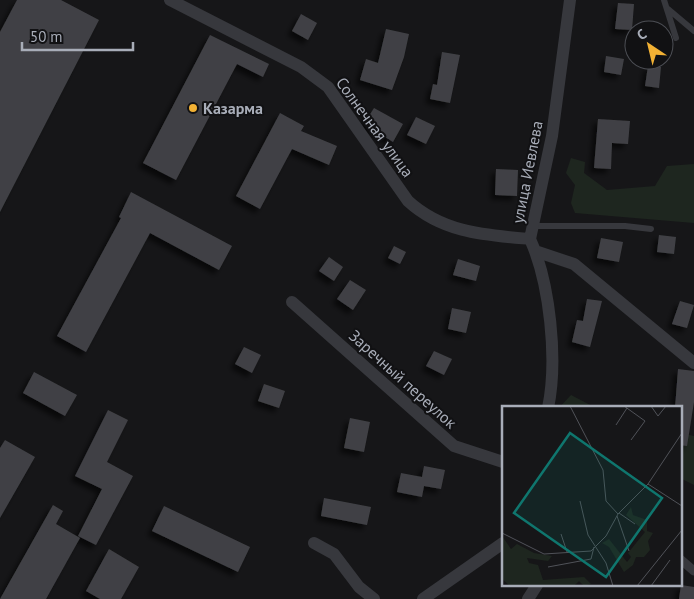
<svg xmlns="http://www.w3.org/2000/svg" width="694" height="599" font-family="'PT Sans',sans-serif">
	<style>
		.green { fill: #1e261f }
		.building { fill: #404145; filter: url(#shadow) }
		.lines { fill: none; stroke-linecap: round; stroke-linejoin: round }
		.service { stroke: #37383d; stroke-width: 6 }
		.pedestrian { stroke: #37383d; stroke-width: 9 }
		.minor { stroke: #37383d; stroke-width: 12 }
		.poi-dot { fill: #f2b134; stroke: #111113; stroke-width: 2 }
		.labels { text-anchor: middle; stroke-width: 4; stroke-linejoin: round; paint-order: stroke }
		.poi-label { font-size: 16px; font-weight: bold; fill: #a8adb8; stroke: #111113; text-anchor: start }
		.street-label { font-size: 16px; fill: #a8adb8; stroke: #111113 }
		.inset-road { fill: none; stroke: #505258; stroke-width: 1 }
		.view { fill: #0f766e; fill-opacity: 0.15; stroke: #0f766e; stroke-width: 2.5 }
		.inset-edge { fill: none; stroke: #a8adb8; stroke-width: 2.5 }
	</style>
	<defs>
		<filter id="shadow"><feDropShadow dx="-4.5" dy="4.5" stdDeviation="2.5" flood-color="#0009"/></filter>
	</defs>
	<rect width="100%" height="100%" fill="#161618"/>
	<path class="green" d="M571,158L585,162L584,173L607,190L655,186L667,166L694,164V223L575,213L571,203L575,185L566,173Z
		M571,395L596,408H559Z
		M680,433L694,436V485L680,478Z"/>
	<path class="building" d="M17,0H61L99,20L0,212V32Z
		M618,3L634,4L632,30L615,29Z
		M301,14L317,23L308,40L292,31Z
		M386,29L409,34L404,57L392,90L360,80L366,59L378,63Z
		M210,35L269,64L263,77L237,64L176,180L143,163Z
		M442,52L460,55L450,103L430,99L433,84L437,85Z
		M606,56L624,59L621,75L604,72Z
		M648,66L661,67L659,88L645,86Z
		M374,108L403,124L393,142L364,124Z
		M280,113L304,126L301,131L337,146L329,165L292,149L260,209L236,196Z
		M416,117L435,126L426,144L407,135Z
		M598,119L630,121L628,144L612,143L611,169L594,168Z
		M496,169L518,170L517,196L495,195Z
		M131,192L232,246L219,270L150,233L86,352L57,336L121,218L119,217Z
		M659,235L676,237L674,254L657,252Z
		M601,238L623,242L619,262L597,258Z
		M394,246L406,252L400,264L388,258Z
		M329,257L343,267L334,281L319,271Z
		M458,259L480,266L476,281L453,275Z
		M350,280L366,290L353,310L337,299Z
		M587,299L602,301L590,347L572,342L577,320L583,321Z
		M680,301L694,305L687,328L672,324Z
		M452,308L471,312L466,333L448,329Z
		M244,347L261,355L252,373L235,364Z
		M434,351L452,359L444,375L426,366Z
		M678,369L694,371V402L687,446L680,445V408H675Z
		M34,372L77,395L65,416L23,393Z
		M264,384L285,391L279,408L258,401Z
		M108,410L128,420L107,462L133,476L96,545L78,536L102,489L75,476Z
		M350,418L370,422L364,452L344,448Z
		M5,440L35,457L0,518V448Z
		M424,466L445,470L441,489L424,486L422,497L397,492L401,473L422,477Z
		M324,498L371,507L367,525L321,516Z
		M53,505L63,511L56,524L80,538L46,599H0Z
		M164,506L250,547L238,572L152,531Z
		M109,549L139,567L121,599H100L86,591Z
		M681,585L694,587V599H679Z"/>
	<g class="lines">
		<path class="service" d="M664,0L676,38
			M668,9L694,31
			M533,226H625L651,229"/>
		<path class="pedestrian" d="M680,559L694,571"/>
		<path class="minor" d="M170,0L301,67L328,87L408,201C443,233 485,235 530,239
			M535,251L574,264L694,363
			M292,302L454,446L503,462
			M548,408C558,360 550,283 530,239L552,136L570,0
			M314,543L334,554L359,587L374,599
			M423,599L503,543
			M528,599L537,585"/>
	</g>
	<circle class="poi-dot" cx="193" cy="108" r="5"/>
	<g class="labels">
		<g class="poi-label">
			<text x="203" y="114">Казарма</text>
		</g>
		<g class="street-label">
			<text transform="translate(375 127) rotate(54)" y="6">Солнечная улица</text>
			<text transform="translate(527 172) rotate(-79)" y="6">улица Иевлева</text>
			<text transform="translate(403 379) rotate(42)" y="6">Заречный переулок</text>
		</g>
	</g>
	<g transform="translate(502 406)">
		<rect width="180" height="180" fill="#161618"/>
		<path d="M129,101L131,109L145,114V125L151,127L146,135L148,144L142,151H134L131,159L122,166L107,141L100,137L107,133L125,156L129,151L126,147L143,126L124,109ZM0,130L9,143L15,138L32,147L50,150L46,155L25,152L27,157L36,159L41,174L82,171L89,178L82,180L77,175L72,180H8L0,173Z" fill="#1e261f"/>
		<path class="inset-road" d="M68,0L101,64L104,95L116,108M122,0L143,15L129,34M149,0L156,10L164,0M114,19L125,2M146,78L180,100M78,95L86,129L104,157L111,180M117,107L133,118M115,110L127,145M0,127L42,148L89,145L104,130L116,108L146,78L180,27M59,128L65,146M46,161L89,153L92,141M135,180L180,124M149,180L168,154"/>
		<path class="view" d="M68,27L160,92L104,171L12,107Z"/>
		<rect width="180" height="180" class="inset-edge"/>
	</g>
	<g transform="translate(649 45) rotate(325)"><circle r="24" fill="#111113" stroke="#4d4f55"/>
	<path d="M0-4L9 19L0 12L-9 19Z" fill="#f2b134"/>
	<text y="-8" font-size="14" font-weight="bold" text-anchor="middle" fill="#a8adb8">С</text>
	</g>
	<path d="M22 42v8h111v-8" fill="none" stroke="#a8adb8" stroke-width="2.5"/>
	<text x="30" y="42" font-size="15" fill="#a8adb8" stroke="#111113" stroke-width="4" paint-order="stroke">50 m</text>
</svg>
